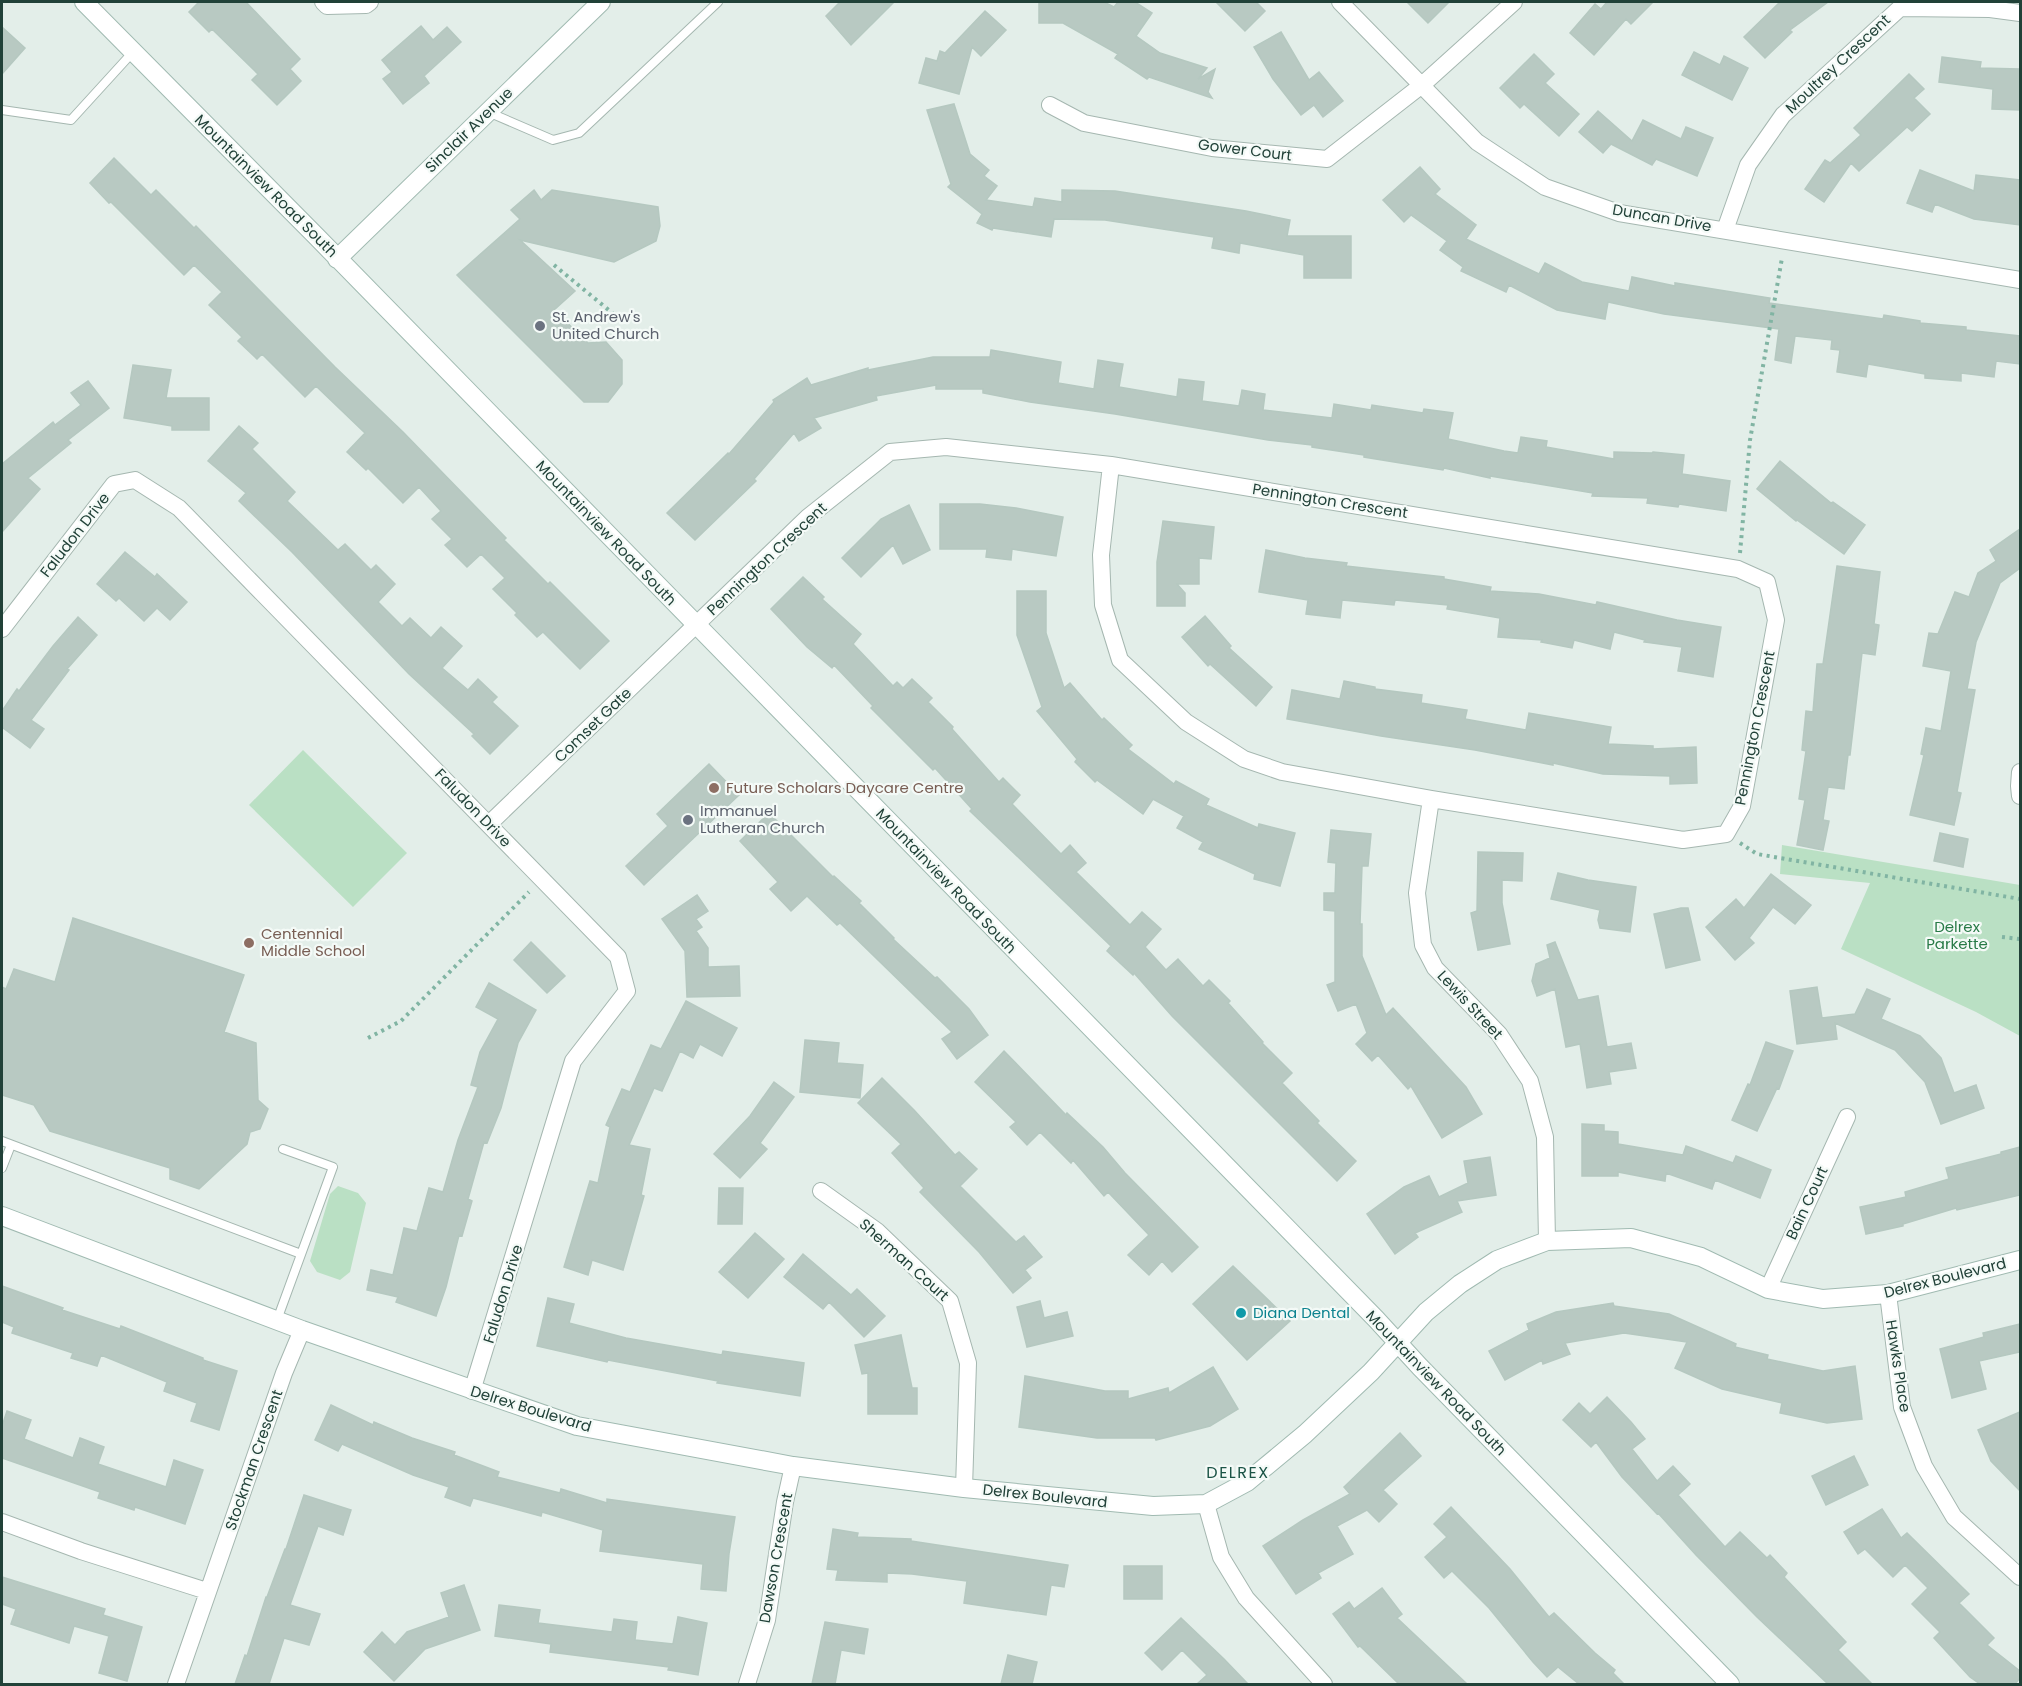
<svg xmlns="http://www.w3.org/2000/svg" width="2022" height="1686" font-family="Poppins,sans-serif">
	<style>
		.green { fill: #bae0c4 }
		.building { fill: #b8c9c2; stroke: #b5c8c0; stroke-width: 1.5 }
		.lines { fill: none; stroke-linecap: round; stroke-linejoin: round }
		.lane-casing { stroke: #a5b7b0; stroke-width: 10 }
		.street-casing { stroke: #a5b7b0; stroke-width: 18 }
		.secondary-casing { stroke: #a0bab1; stroke-width: 20 }
		.path { stroke: #81b4a3; stroke-width: 4; stroke-dasharray: 3 4.5; stroke-linecap: butt }
		.lane { stroke: #fff; stroke-width: 8 }
		.street { stroke: #fff; stroke-width: 16 }
		.secondary { stroke: #fff; stroke-width: 18 }
		.worship-dot { fill: #6b7280; stroke: #f4faf7; stroke-width: 2 }
		.education-dot { fill: #8d6e63; stroke: #f4faf7; stroke-width: 2 }
		.culture-dot { fill: #0f9aa8; stroke: #f4faf7; stroke-width: 2 }
		.labels { text-anchor: middle; stroke-width: 4.5; stroke-linejoin: round; paint-order: stroke }
		.street-label { font-size: 15px; fill: #214138; stroke: #f4faf7 }
		.worship-label { font-size: 15px; fill: #5b616d; stroke: #f4faf7; text-anchor: start }
		.education-label { font-size: 15px; fill: #785e54; stroke: #f4faf7; text-anchor: start }
		.park-label { font-size: 15px; fill: #287a47; stroke: #f4faf7 }
		.culture-label { font-size: 15px; fill: #0d838f; stroke: #f4faf7; text-anchor: start }
		.neighbourhood-label { font-size: 16px; letter-spacing: 1.5px; fill: #1b5446; stroke: #f4faf7 }
	</style>
	<rect width="100%" height="100%" fill="#e3eee9"/>
	<path class="green" d="M303,750L407,853L353,907L249,805Z
		M1782,845L2020,885V1036L1976,1012L1841,949L1870,883L1780,874Z
		M338,1186L358,1193L366,1203L350,1272L340,1280L317,1272L310,1261L330,1194Z"/>
	<path class="building" d="M199,2H246L300,59L290,69L301,81L277,105L252,80L258,74L212,29L209,32L189,12Z
		M840,2H894L851,45L826,16Z
		M1039,2H1104L1114,7L1118,2H1135L1152,13L1136,36L1160,53L1207,68L1198,79L1215,69L1208,92L1212,98L1149,77L1147,79L1115,58L1118,54L1063,23H1039Z
		M1216,2H1256L1265,11L1245,31Z
		M1407,2H1449L1428,23Z
		M1607,2H1653L1631,24L1626,19L1594,55L1570,33L1595,4L1601,9Z
		M1780,2H1828L1790,30L1792,32L1765,58L1744,37Z
		M985,11L1006,30L981,56L972,47L959,94L919,83L926,58L937,61L940,51L945,53Z
		M421,26L433,40L447,27L461,42L424,76L429,83L403,104L383,79L392,72L382,60Z
		M2,27L25,48L2,74Z
		M1281,32L1309,80L1319,72L1343,101L1323,117L1314,105L1301,115L1273,79L1254,47Z
		M1694,52L1720,65L1724,56L1748,68L1732,100L1682,75Z
		M1534,54L1554,74L1545,83L1579,114L1559,136L1524,104L1520,108L1500,88Z
		M1942,57L1981,62L1980,68L2020,69V110L1992,109L1993,89L1939,82Z
		M1909,74L1924,89L1914,98L1930,114L1912,131L1907,127L1859,171L1851,163L1824,202L1805,189L1825,160L1830,163L1861,135L1854,128Z
		M954,104L970,154L989,170L984,176L997,186L986,200L1033,207L1035,198L1062,202V190L1115,191L1246,211L1290,220L1287,236H1351V278H1304V255L1240,243L1239,253L1212,248L1214,237L1105,220L1054,219L1051,237L993,228L992,230L977,223L982,214L948,187L951,184L927,110Z
		M1598,111L1632,141L1643,120L1681,139L1686,127L1713,138L1697,176L1656,159L1652,165L1611,144L1603,153L1579,132Z
		M114,158L151,195L156,190L194,228L196,226L335,367L403,432L506,538L504,540L548,584L550,582L609,641L580,669L543,632L537,637L515,615L517,613L493,589L505,578L481,554L467,567L445,545L452,539L432,519L441,511L419,487L403,503L368,468L366,470L347,452L365,433L316,386L305,397L262,354L257,359L238,341L242,337L209,305L222,292L194,265L184,275L111,202L109,203L90,183Z
		M1420,167L1440,189L1435,194L1476,225L1466,239L1539,274L1545,263L1582,282L1629,291L1632,277L1675,286V283L1770,298L1769,303L1883,319L1884,315L1920,321V323L1966,327V330L2020,336V364L1996,361L1994,377L1961,373V381L1925,378V374L1868,364L1866,377L1837,372L1840,350L1831,349L1832,340L1795,336L1791,363L1775,360L1779,329L1664,314L1608,302L1605,319L1557,310L1509,285L1506,292L1461,271L1463,267L1440,250L1447,241L1411,215L1404,222L1383,200Z
		M1920,170L1974,191L1976,175L2020,180V225L1974,219L1935,204L1932,212L1907,203Z
		M534,190L541,200L552,190L658,207L660,226L656,241L614,262L520,240L575,291L554,310L588,343L606,342L622,360V384L608,402H584L457,275L520,219L511,210Z
		M991,350L1061,362L1058,383L1094,389L1098,360L1123,364L1119,387L1177,397L1179,379L1204,382L1202,401L1239,406L1242,390L1265,394L1263,410L1332,418L1334,404L1371,410L1372,405L1423,413L1424,409L1453,413L1448,439L1504,451L1518,453L1521,437L1547,441L1546,447L1614,459V452L1652,453L1653,452L1684,455L1682,474L1730,481L1726,511L1679,504L1678,507L1647,503L1648,498L1592,496L1593,493L1490,476V478L1444,468L1443,470L1364,457V455L1312,447V445L1268,440L1115,414L1030,402L983,393V389H936V385L876,396L877,400L814,418L821,428L799,441L794,433L754,479L756,481L695,540L667,513L728,453L729,454L774,402L773,400L807,378L811,385L868,368V370L933,357H990Z
		M133,365L171,370L166,398H209V430H172V426L124,418Z
		M88,381L109,408L68,440L71,443L28,478L40,489L2,532V464L53,422L55,425L81,405L71,393Z
		M239,426L258,443L252,449L295,492L287,501L338,550L345,544L371,570L376,565L395,584L378,602L402,626L410,618L431,638L441,627L462,646L442,668L468,690L478,679L497,697L492,702L518,726L490,754L472,736L474,734L409,674L292,552L239,501L246,493L208,461Z
		M1780,461L1831,503L1833,502L1865,525L1844,554L1797,520L1796,521L1757,489Z
		M940,504H980L1016,508L1063,517L1056,556L1012,549L1011,560L986,557L987,549H940Z
		M909,505L930,550L903,564L893,545L861,577L842,558L881,519Z
		M1163,521L1214,527L1211,559L1199,558V584H1177L1185,593V606H1157V562Z
		M2020,529V568L2000,583L1976,642L1967,689L1975,690L1957,792L1961,793L1954,825L1910,815L1924,755L1921,754L1926,728L1941,731L1951,671L1923,666L1929,633L1938,634L1955,592L1969,597L1978,573L1996,561L1990,550Z
		M1266,550L1305,558L1347,563L1346,566L1444,577V579L1491,587L1490,591L1539,594L1596,605L1597,602L1677,620L1721,627L1713,677L1678,671L1682,647L1644,642L1645,640L1614,632L1610,649L1574,640L1572,648L1541,642L1542,640L1498,637L1500,618L1447,609L1448,605L1395,600L1394,605L1342,600L1340,618L1306,614L1308,600L1259,592Z
		M125,552L155,577L157,574L187,602L170,620L157,608L144,621L119,598L116,601L97,584Z
		M1837,566L1880,572L1874,624L1879,625L1875,655L1862,653L1850,755H1848L1844,789L1828,787L1823,820L1829,821L1823,850L1797,845L1805,800L1799,799L1806,751L1802,750L1806,711L1813,712L1817,664H1823Z
		M803,577L824,597L822,599L861,634L853,644L893,686L897,682L903,688L912,679L932,698L928,702L953,727L952,729L999,782L1003,778L1020,795L1012,804L1061,854L1070,845L1086,863L1076,872L1130,925L1142,912L1161,929L1145,947L1166,970L1178,959L1203,986L1209,980L1230,1001L1228,1003L1263,1042L1262,1043L1292,1073L1282,1083L1319,1121L1317,1123L1356,1161L1337,1181L1172,1016L1134,973L1133,975L1107,951L1111,946L970,811L972,809L935,768L933,770L871,708L873,706L834,665L832,668L807,647L771,609Z
		M1017,591H1046V633L1064,688L1070,683L1102,720L1104,718L1132,745L1128,749L1174,784L1176,781L1209,799L1206,805L1258,828L1259,824L1295,833L1280,886L1254,879L1255,874L1199,849L1203,842L1177,828L1184,816L1153,799L1143,814L1097,780L1095,782L1075,762L1077,759L1037,711L1042,707L1017,635Z
		M1205,616L1231,646L1229,648L1272,687L1256,706L1210,664L1208,666L1182,637Z
		M78,617L97,635L67,669L69,670L31,720L44,729L30,748L2,727V711L17,689L19,691L53,646Z
		M1344,681L1375,687V689L1422,695L1421,703L1467,710L1465,719L1526,730L1529,713L1611,727L1608,744L1653,746V749L1696,747L1697,783L1670,784V776L1603,774L1553,763V765L1475,750L1381,736L1287,719L1292,690L1340,699Z
		M709,764L739,795L644,885L626,866L668,826L657,814Z
		M769,813L833,877L834,876L861,901L859,903L894,938L893,939L935,978L937,977L969,1009L988,1035L957,1059L942,1039L952,1032L840,923L837,925L807,896L791,911L770,889L778,882L740,841Z
		M1331,830L1371,834L1368,866H1362L1360,924H1362V956L1386,1015L1393,1008L1466,1087L1482,1114L1442,1138L1411,1086L1408,1089L1378,1055L1372,1061L1356,1044L1367,1033L1356,1004L1338,1011L1327,985L1335,982V911L1324,910V893H1335L1336,863L1328,862Z
		M1940,833L1968,839L1963,867L1934,861Z
		M1478,852L1523,853L1522,881L1502,880V903L1510,944L1478,950L1471,913L1477,911Z
		M1558,873L1588,880L1636,887L1630,932L1600,928L1598,920L1600,910L1551,899Z
		M1771,874L1811,905L1795,924L1773,907L1749,938L1754,943L1735,960L1706,927L1736,899L1744,908Z
		M697,895L708,911L696,919L702,927L696,931L708,948V967L739,966L740,996L687,997L685,951L662,919Z
		M1681,908H1688L1700,960L1666,968L1654,914Z
		M73,918L244,975L224,1032L256,1043L258,1100L268,1109L260,1129L250,1132L247,1144L199,1189L170,1179V1168L50,1131L34,1105L2,1095V987L6,989L14,969L55,982Z
		M531,942L565,976L547,993L514,960Z
		M1555,942L1578,1000L1598,996L1607,1047L1631,1043L1636,1068L1609,1072L1611,1084L1587,1088L1580,1044L1566,1047L1555,989L1537,996L1532,981L1536,964L1550,958L1547,945Z
		M489,983L536,1010L518,1043L501,1108L487,1143L484,1142L468,1199L472,1201L462,1236L459,1235L446,1287L436,1316L396,1302L398,1297L367,1290L371,1270L393,1275L404,1228L417,1231L429,1188L443,1192L458,1140L478,1087L471,1085L480,1052L498,1019L476,1007Z
		M1817,987L1822,1018L1855,1014L1867,989L1890,999L1881,1019L1920,1036L1941,1058L1954,1093L1976,1085L1984,1108L1941,1124L1925,1082L1895,1050L1835,1023L1837,1039L1797,1044L1790,991Z
		M686,1001L737,1028L722,1056L700,1044L693,1058L680,1051L662,1091L654,1088L629,1145L650,1149L641,1195L644,1196L623,1270L592,1260L588,1275L564,1267L590,1181L598,1183L610,1127L606,1125L622,1089L630,1092L651,1045L661,1049Z
		M805,1040L839,1043L837,1063L863,1065L860,1098L800,1092Z
		M1766,1042L1793,1051L1779,1089L1777,1088L1757,1131L1732,1120L1748,1084L1750,1085Z
		M1004,1051L1066,1115L1067,1113L1103,1147L1125,1173L1198,1247L1172,1272L1162,1261L1149,1275L1128,1255L1149,1235L1108,1192L1104,1196L1073,1160L1071,1163L1040,1132L1027,1145L1010,1127L1016,1122L975,1082Z
		M882,1078L914,1110L955,1155L959,1152L977,1169L960,1186L1016,1242L1024,1236L1042,1257L1025,1270L1031,1278L1013,1293L979,1252L920,1192L924,1188L892,1153L901,1144L858,1103Z
		M774,1082L794,1097L760,1143L767,1149L740,1178L714,1154L750,1116Z
		M1582,1124L1604,1125V1131L1618,1132V1144L1683,1155L1686,1146L1733,1163L1736,1156L1771,1170L1760,1198L1715,1180L1712,1189L1666,1173L1665,1181L1618,1172V1176H1582Z
		M2020,1147V1195L1957,1210L1956,1208L1903,1224V1226L1866,1234L1860,1207L1906,1197L1905,1192L1949,1179L1946,1168L2001,1154V1152Z
		M1490,1157L1496,1195L1457,1201L1462,1212L1415,1233L1418,1237L1395,1254L1367,1214L1404,1187L1429,1176L1439,1197L1468,1183L1464,1161Z
		M719,1188H743L742,1224H718Z
		M755,1233L784,1259L748,1298L719,1272Z
		M803,1254L851,1295L857,1289L885,1316L864,1337L829,1302L823,1309L784,1277Z
		M1233,1266L1290,1321L1247,1360L1193,1304Z
		M2,1286L63,1308L62,1310L120,1329L121,1326L203,1358V1360L237,1371L219,1430L191,1421L197,1403L164,1391L167,1382L101,1355L97,1366L71,1358L73,1353L12,1333L14,1327L2,1322Z
		M548,1298L574,1304L569,1323L626,1338L722,1355L723,1351L804,1363L800,1396L717,1383L718,1381L608,1360L607,1362L537,1346Z
		M1040,1301L1044,1318L1067,1312L1073,1336L1027,1347L1017,1307Z
		M1613,1303L1614,1306L1669,1314L1736,1344L1735,1347L1768,1355L1767,1359L1823,1371L1855,1366L1862,1419L1827,1423L1780,1413L1782,1403L1722,1389L1675,1368L1687,1342L1624,1333L1565,1343L1570,1354L1543,1364L1542,1360L1505,1380L1489,1351L1529,1330L1527,1324L1556,1312Z
		M2020,1324V1352L1979,1361L1986,1389L1952,1398L1940,1349L1984,1337L1983,1333Z
		M901,1335L912,1388H917V1414H868V1373L862,1374L855,1345Z
		M1213,1367L1238,1409L1210,1426L1156,1440L1155,1438H1097L1019,1427L1025,1376L1105,1391H1128V1399L1168,1388L1169,1393Z
		M1607,1397L1631,1422L1645,1439L1632,1449L1657,1481L1673,1466L1690,1484L1678,1495L1725,1547L1740,1532L1767,1558L1770,1555L1787,1573L1784,1577L1846,1642L1838,1650L1872,1684H1828L1757,1617L1696,1555L1658,1513L1657,1514L1622,1477L1596,1442L1591,1447L1563,1420L1579,1403L1590,1414Z
		M331,1405L373,1425L374,1422L412,1438L455,1452L454,1455L499,1472L497,1477L560,1493L561,1489L607,1503V1499L735,1517L729,1554L726,1591L701,1589L703,1564L600,1551L603,1530L542,1512L541,1516L473,1498L470,1506L445,1497L449,1487L413,1475L342,1444L338,1451L315,1440Z
		M7,1411L31,1420L24,1439L73,1458L80,1438L104,1447L98,1464L166,1487L174,1460L203,1470L185,1524L135,1507L134,1510L98,1498L100,1492L2,1458V1426Z
		M2020,1412V1491L1991,1461L1978,1430Z
		M1400,1433L1421,1456L1383,1490L1397,1504L1379,1522L1367,1510L1337,1526L1353,1554L1318,1573L1321,1578L1296,1594L1263,1546L1303,1520L1350,1494L1344,1487Z
		M1854,1456L1868,1485L1826,1505L1812,1476Z
		M304,1495L351,1510L343,1535L318,1526L290,1605L320,1614L309,1645L284,1638L269,1684H235L245,1655L247,1656L266,1597H267L285,1549H286Z
		M1451,1507L1510,1569L1549,1617L1554,1613L1595,1653L1615,1670L1613,1673L1624,1684H1579L1558,1667L1547,1677L1533,1662L1489,1608L1452,1571L1444,1578L1425,1557L1447,1537L1434,1524Z
		M1882,1509L1901,1538L1907,1533L1969,1594L1959,1603L1994,1638L1987,1645L2020,1671V1678L2015,1684H1980L1970,1677L1934,1638L1940,1632L1912,1604L1928,1588L1905,1565L1893,1577L1865,1549L1858,1554L1844,1532Z
		M833,1529L858,1533L857,1537L911,1539V1541L1068,1565L1064,1587L1051,1585L1046,1615L964,1603L967,1581L912,1574L887,1573V1582L836,1580L838,1570L827,1569Z
		M1124,1566H1162V1599H1124Z
		M2,1577L105,1609L103,1615L142,1627L127,1681L99,1673L109,1636L74,1626L69,1643L11,1624L16,1609L2,1604Z
		M464,1585L480,1630L425,1649L394,1681L364,1652L382,1632L395,1645L407,1632L449,1617L441,1593Z
		M1382,1588L1402,1614L1397,1618L1467,1684H1399L1360,1646L1358,1647L1333,1614L1349,1602L1354,1609Z
		M499,1605L540,1610L538,1623L612,1632L614,1619L637,1622L635,1640L673,1644L678,1617L707,1623L698,1675L668,1670L669,1667L550,1652L551,1644L495,1636Z
		M1181,1618L1224,1659L1248,1684H1197L1207,1675L1182,1650L1162,1670L1145,1653Z
		M825,1622L868,1629L864,1654L841,1650L835,1684H812Z
		M1008,1655L1037,1662L1032,1684H1001Z"/>
	<g class="lines">
		<g class="lane-casing">
			<path id="lane" d="M2,110L71,120L133,52
				M488,112L553,140L579,133L718,2
				M2,1141L301,1254
				M2,1168L11,1145
				M277,1320L333,1167L283,1149"/>
		</g>
		<g class="street-casing">
			<path id="street" d="M323,2L327,6L366,5L370,2
				M1340,2L1477,142L1545,187L1619,213L2020,280
				M1050,105L1084,123L1212,148L1327,159L1422,85L1514,2
				M1725,230L1748,165L1783,115L1900,8L1990,9L2020,13
				M2,629L114,484L135,480L179,508L618,957L627,991L573,1061L472,1391
				M2020,772L2019,786L2020,796
				M1431,799L1417,893L1423,945L1435,968L1499,1034L1530,1081L1545,1137L1547,1241
				M489,824L808,517L890,452L946,447L1111,465L1738,569L1767,582L1776,620L1742,806L1726,834L1683,840L1431,799L1282,772L1244,759L1186,722L1120,660L1103,605L1101,555L1111,465
				M821,1191L877,1231L950,1301L968,1363L964,1488
				M1768,1289L1847,1117
				M1888,1294L1902,1407L1924,1466L1954,1517L2020,1577
				M1206,1504L1221,1557L1246,1598L1324,1684
				M2,1522L81,1551L207,1591
				M176,1684L284,1373L302,1330
				M747,1684L767,1620L785,1502L793,1466"/>
		</g>
		<g class="secondary-casing">
			<path id="secondary" d="M84,2L316,236L1376,1319L1420,1367L1730,1684
				M337,259L601,2
				M2,1216L302,1330L577,1426L793,1466L964,1488L1153,1506L1206,1504L1247,1482L1305,1434L1371,1372L1426,1312L1460,1284L1497,1260L1547,1241L1631,1238L1701,1257L1768,1289L1823,1299L1888,1294L2020,1260"/>
		</g>
		<path class="path" d="M554,265L622,321
			M1740,553L1750,440L1782,258
			M1740,843L1757,854L2020,899
			M2002,937L2020,939
			M368,1038L401,1021L529,892"/>
		<use href="#lane" class="lane"/>
		<use href="#street" class="street"/>
		<use href="#secondary" class="secondary"/>
	</g>
	<g class="worship-dot">
		<circle cx="540" cy="326" r="6"/>
		<circle cx="688" cy="820" r="6"/>
	</g>
	<g class="education-dot">
		<circle cx="714" cy="788" r="6"/>
		<circle cx="249" cy="943" r="6"/>
	</g>
	<circle class="culture-dot" cx="1241" cy="1313" r="6"/>
	<g class="labels">
		<g class="street-label">
			<text transform="translate(1838 64) rotate(-43)" y="5">Moultrey Crescent</text>
			<text transform="translate(469 130) rotate(-44)" y="5">Sinclair Avenue</text>
			<text transform="translate(1245 150) rotate(7)" y="5">Gower Court</text>
			<text transform="translate(266 186) rotate(45)" y="5">Mountainview Road South</text>
			<text transform="translate(1662 218) rotate(10)" y="5">Duncan Drive</text>
			<text transform="translate(1330 501) rotate(9)" y="5">Pennington Crescent</text>
			<text transform="translate(606 533) rotate(46)" y="5">Mountainview Road South</text>
			<text transform="translate(75 535) rotate(-52)" y="5">Faludon Drive</text>
			<text transform="translate(767 559) rotate(-43)" y="5">Pennington Crescent</text>
			<text transform="translate(593 725) rotate(-44)" y="5">Comset Gate</text>
			<text transform="translate(1755 728) rotate(-79)" y="5">Pennington Crescent</text>
			<text transform="translate(473 808) rotate(46)" y="5">Faludon Drive</text>
			<text transform="translate(946 881) rotate(46)" y="5">Mountainview Road South</text>
			<text transform="translate(1470 1005) rotate(47)" y="5">Lewis Street</text>
			<text transform="translate(1807 1203) rotate(-65)" y="5">Bain Court</text>
			<text transform="translate(904 1260) rotate(42)" y="5">Sherman Court</text>
			<text transform="translate(1945 1278) rotate(-14)" y="5">Delrex Boulevard</text>
			<text transform="translate(503 1294) rotate(-73)" y="5">Faludon Drive</text>
			<text transform="translate(1898 1366) rotate(81)" y="5">Hawks Place</text>
			<text transform="translate(1436 1383) rotate(46)" y="5">Mountainview Road South</text>
			<text transform="translate(531 1409) rotate(17)" y="5">Delrex Boulevard</text>
			<text transform="translate(254 1460) rotate(-71)" y="5">Stockman Crescent</text>
			<text transform="translate(1045 1496) rotate(6)" y="5">Delrex Boulevard</text>
			<text transform="translate(776 1558) rotate(-80)" y="5">Dawson Crescent</text>
		</g>
		<g class="worship-label">
			<text x="552" y="322">St. Andrew's<tspan x="552" dy="17">United Church</tspan></text>
			<text x="700" y="816">Immanuel<tspan x="700" dy="17">Lutheran Church</tspan></text>
		</g>
		<g class="education-label">
			<text x="726" y="793">Future Scholars Daycare Centre</text>
			<text x="261" y="939">Centennial<tspan x="261" dy="17">Middle School</tspan></text>
		</g>
		<g class="park-label">
			<text x="1957" y="932">Delrex<tspan x="1957" dy="17">Parkette</tspan></text>
		</g>
		<g class="culture-label">
			<text x="1253" y="1318">Diana Dental</text>
		</g>
		<g class="neighbourhood-label">
			<text x="1238" y="1478">DELREX</text>
		</g>
	</g>
	<rect width="2022" height="1686" fill="none" stroke="#214138" stroke-width="6"/>
</svg>
